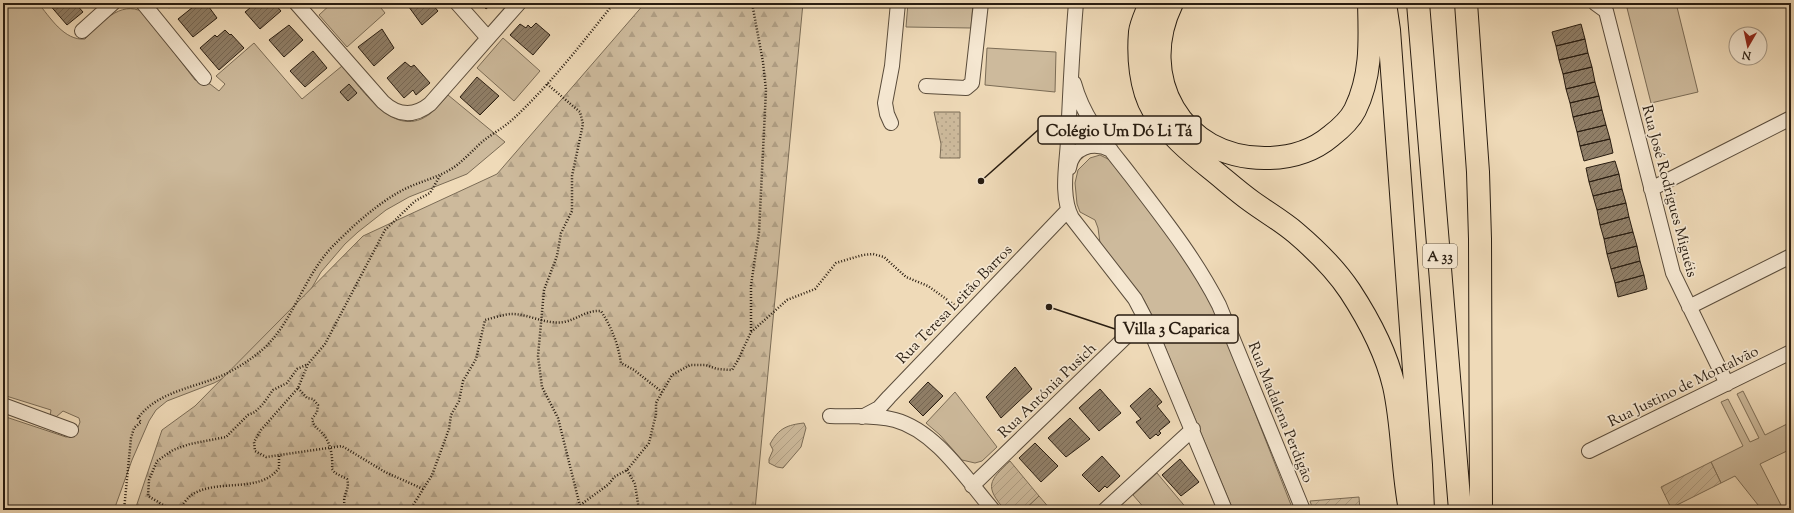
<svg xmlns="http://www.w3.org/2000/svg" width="1794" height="513" font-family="'Sorts Mill Goudy',serif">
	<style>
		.grass { fill: #cdba9c; stroke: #7b6c56 }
		.forest { fill: url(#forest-firs); stroke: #7b6c56 }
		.park { fill: url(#park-dots); stroke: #7b6c56 }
		.garden { fill: url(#garden-furrows); stroke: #7b6c56 }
		.building { fill: url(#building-hatch); stroke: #291d11 }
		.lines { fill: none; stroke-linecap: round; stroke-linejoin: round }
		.minor-casing { stroke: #5a4c3b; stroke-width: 16 }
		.motorway-casing { stroke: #291d11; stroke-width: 24 }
		.path { stroke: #291d11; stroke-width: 2.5; stroke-dasharray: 1 2; stroke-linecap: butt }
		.minor { stroke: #f5e7d1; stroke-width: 14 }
		.motorway { stroke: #efdab8; stroke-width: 22 }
		.labels { text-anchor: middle; stroke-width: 3.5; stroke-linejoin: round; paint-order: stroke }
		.shield { fill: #f5e7d1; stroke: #665a4b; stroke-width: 1 }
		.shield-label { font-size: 14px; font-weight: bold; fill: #291d11 }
		.street-label { font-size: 15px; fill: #291d11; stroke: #f5e7d1 }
		.leader { fill: none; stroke: #291d11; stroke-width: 1.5 }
		.callout-dot { fill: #291d11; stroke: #f5e7d1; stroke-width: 1.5 }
		.callout { fill: #f5e7d1; stroke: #291d11; stroke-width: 1.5 }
		.callout-label { font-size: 16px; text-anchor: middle; font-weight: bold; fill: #291d11 }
	</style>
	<defs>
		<pattern id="forest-firs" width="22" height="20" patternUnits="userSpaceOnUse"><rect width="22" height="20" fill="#cdba9c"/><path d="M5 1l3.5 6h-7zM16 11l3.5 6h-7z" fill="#b09f85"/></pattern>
		<pattern id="park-dots" width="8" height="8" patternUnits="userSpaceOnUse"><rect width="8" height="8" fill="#cdba9c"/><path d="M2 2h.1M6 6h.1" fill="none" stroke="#b09f85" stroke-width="1.8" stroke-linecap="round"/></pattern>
		<pattern id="garden-furrows" width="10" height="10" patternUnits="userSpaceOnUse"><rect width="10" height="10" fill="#cdba9c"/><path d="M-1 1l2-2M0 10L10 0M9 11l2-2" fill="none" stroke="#b09f85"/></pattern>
		<pattern id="building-hatch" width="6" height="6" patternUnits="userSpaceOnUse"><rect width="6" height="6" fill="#907f68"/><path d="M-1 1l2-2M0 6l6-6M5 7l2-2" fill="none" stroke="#766754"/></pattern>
	</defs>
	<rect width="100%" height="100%" fill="#efdab8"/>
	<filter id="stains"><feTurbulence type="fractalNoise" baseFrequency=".005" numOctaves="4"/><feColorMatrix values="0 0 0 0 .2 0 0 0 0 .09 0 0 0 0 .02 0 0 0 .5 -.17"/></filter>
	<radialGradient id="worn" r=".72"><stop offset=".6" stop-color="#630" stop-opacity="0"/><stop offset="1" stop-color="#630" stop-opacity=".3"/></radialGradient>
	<path class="grass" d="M3,3H38C50,17 64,41 85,39C101,23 120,0 143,12L195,80L210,84L219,91L225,84L216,76L254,43L302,99L342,66C363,90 395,142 431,113C437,108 443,101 448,95L505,142L467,174L409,197L386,210L358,232L345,244L321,272L303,303L249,365L214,383L167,401L156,410L149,421L132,460L114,510H3V416L66,437C76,436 77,430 80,422L79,418L63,411L56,417L50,416L51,410L3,395Z
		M332,3H377L385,13L347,47L319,15Z
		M908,3H973L971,28L906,27Z
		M1646,3H1676L1698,92L1651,103L1627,8Z
		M503,38L540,71L514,101L477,68Z
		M987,48L1056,52L1055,92L985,85Z
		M1100,155L1112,161L1182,253L1212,303L1293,510H1233L1153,318L1144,300L1100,243L1098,228L1095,220L1080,212L1077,204L1075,183L1078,170L1090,158Z
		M1743,391L1765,435L1791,422V449L1760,464L1783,509L1781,510H1762L1735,476L1721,483L1711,462L1743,446L1721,402L1728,399L1750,442L1759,438L1737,394Z
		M955,392L997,447L982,461L975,463L962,460L940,435L926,423Z
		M1157,473L1188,510H1146L1133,495Z
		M1039,496L1051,510H1024Z"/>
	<path class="forest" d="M645,3H803L755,510H135L162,430L195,406L363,236L497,174Z"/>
	<path class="park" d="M934,112H960V158H940L941,144Z"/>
	<path class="garden" d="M804,423L806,428L801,447L783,468L777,467L769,463V459L773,450L770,444C779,428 787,425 804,423Z
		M1010,461L1039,496L1024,510H1005C984,486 989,481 1010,461Z
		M1711,462L1721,483L1671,508L1661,487Z
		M1359,497L1360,510H1313L1310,501Z"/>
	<path class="building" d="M48,3H75L83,12L67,25Z
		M163,3H175L169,8Z
		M198,3H206L217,18L193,37L178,19Z
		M256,3H274L281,11L260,29L245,12Z
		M406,3H431L438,11L422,25Z
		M481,3H493L486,9Z
		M536,23L550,35L533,55L510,35L520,24L526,28L528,25L531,28Z
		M1581,24L1585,39L1556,46L1552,32Z
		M289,25L303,40L284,57L269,40Z
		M382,29L394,48L374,66L358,47Z
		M225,30L230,35L231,34L244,48L219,70L200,48L215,35L217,37Z
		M1585,39L1588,53L1559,60L1556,46Z
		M313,51L327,68L305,87L290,71Z
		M1588,53L1592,67L1563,74L1559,60Z
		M405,62L411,67L414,65L430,83L416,95L413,90L404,98L387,78Z
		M1592,67L1595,82L1566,89L1563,74Z
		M477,77L499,96L480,115L460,97Z
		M1595,82L1599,96L1570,103L1566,89Z
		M349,84L357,93L348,101L340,92Z
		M1599,96L1602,110L1573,117L1570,103Z
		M1602,110L1606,125L1577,132L1573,117Z
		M1606,125L1610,139L1580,146L1577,132Z
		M1610,139L1613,153L1584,161L1580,146Z
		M1615,161L1619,174L1589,182L1586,168Z
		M1619,174L1622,189L1593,196L1589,182Z
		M1622,189L1626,203L1597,210L1593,196Z
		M1626,203L1629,217L1600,225L1597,210Z
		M1629,217L1633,232L1604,239L1600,225Z
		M1633,232L1637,246L1607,254L1604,239Z
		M1637,246L1640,261L1611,269L1607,254Z
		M1640,261L1644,275L1615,283L1611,269Z
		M1644,275L1647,289L1618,297L1615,283Z
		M1015,367L1032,389L1001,418L986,397Z
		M928,382L943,396L923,416L909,402Z
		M1150,388L1162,402L1157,406L1170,422L1159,431L1161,433L1158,436L1156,434L1150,439L1136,422L1141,419L1130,406Z
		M1100,389L1121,413L1099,431L1079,408Z
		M1070,418L1090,439L1066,457L1048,438Z
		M1035,443L1058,466L1041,482L1019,458Z
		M1102,456L1120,476L1107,488L1105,486L1099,492L1082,475Z
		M1180,459L1199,482L1181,496L1162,475Z"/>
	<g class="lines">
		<g class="minor-casing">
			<path id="minor" d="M143,3L204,78
				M296,3L383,102C398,116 414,117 430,104L519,3
				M457,3L488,38
				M1076,3C1072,49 1070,94 1068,140C1067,164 1060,196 1072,218L1135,299L1146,320L1225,510
				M1595,3L1606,11L1673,273L1727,384
				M82,31L113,3
				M1074,83C1084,120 1108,146 1131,176C1163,218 1195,258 1219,305L1303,510
				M926,86L966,88L972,83L981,3
				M891,123L887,114L885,103L892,66L898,3
				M1069,168C1072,147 1093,141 1111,150
				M1651,189L1791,118
				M1689,307L1791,256
				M3,405L71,430
				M830,416C851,417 874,414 895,420C936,431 966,479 993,510
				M862,417L879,408L889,397L1068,210
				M1589,451L1791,352
				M972,486L1137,326L1146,320
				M1105,510L1193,429"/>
		</g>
		<g class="motorway-casing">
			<path id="motorway" d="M1150,3C1147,12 1141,23 1140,32C1138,56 1140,88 1153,110C1168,133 1189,151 1210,168C1224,179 1237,191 1251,201C1266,212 1282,221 1296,233C1316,250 1336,270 1350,291C1369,320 1386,352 1394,386C1403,426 1402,469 1410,510
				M1172,3C1136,77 1181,159 1266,158C1290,158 1312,152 1331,136C1340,129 1350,120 1355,110C1372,75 1370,40 1369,3
				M1385,3L1389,30L1421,465L1423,510
				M1418,3L1460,510
				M1466,3L1478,172L1480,239L1481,510"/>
		</g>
		<path class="path" d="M547,84L580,112L583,124L572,176V211L561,233L557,256L544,290L538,356L542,387L558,418L581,510
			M751,331V285L759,232L766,90L763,62L752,3
			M298,388L307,398L313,399L318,405L317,412L312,419C315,429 317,427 323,434C331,443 333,458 332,469L335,473L347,479C351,491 340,494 346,510
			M279,456V468C259,495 216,477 190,496C187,499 183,504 180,508L165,506L148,496L149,480L157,461L173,450L190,444L226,437L248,415L255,412L263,404L273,390L287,383L297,369L308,364
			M627,470L635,484L639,510
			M423,489L385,472L342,446L266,457L255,451L254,442L261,430L298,388L308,364L325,344L385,230L415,201L430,193L441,174
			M124,510L131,438L134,428L141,422L138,418C157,392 193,388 221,376C235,370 250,360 262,350C294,322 304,274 335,244C354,225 377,204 401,191C419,181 440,178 457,165C466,158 474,149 483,141C492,134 503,128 512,120C550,85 582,43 614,3
			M410,510L432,475L449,429L451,415L459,401L463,381L476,359L485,320C493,318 504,314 512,314C529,314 546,325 564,322C578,319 586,310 601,311C612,328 618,344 621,363L634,370L662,392
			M566,510L579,506L609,484L614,477L627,470L649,443L656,414V403L672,375L690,365H706L717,369L732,370L738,360L751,332L787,300L815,289L836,263L849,259L863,255L873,254L884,257L906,277L928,286L956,306"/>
		<use href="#minor" class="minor"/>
		<use href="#motorway" class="motorway"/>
	</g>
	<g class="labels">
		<rect class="shield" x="1423" y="244" width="34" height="24" rx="3"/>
		<g class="shield-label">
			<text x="1440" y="261">A 33</text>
		</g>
		<g class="street-label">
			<text transform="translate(1670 191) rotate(75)" y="5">Rua José Rodrigues Miguéis</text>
			<text transform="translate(954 304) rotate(-46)" y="5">Rua Teresa Leitão Barros</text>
			<text transform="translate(1683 386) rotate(-26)" y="5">Rua Justino de Montalvão</text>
			<text transform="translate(1047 390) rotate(-44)" y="5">Rua Antónia Pusich</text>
			<text transform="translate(1281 412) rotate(68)" y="5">Rua Madalena Perdigão</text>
		</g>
	</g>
	<path class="leader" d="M981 181L1038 130M1049 307L1115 329"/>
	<g class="callout-dot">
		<circle cx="981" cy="181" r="4"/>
		<circle cx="1049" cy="307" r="4"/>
	</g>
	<g class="callout">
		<rect x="1038" y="116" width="163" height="28" rx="4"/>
		<rect x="1115" y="315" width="123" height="28" rx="4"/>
	</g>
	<g class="callout-label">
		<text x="1119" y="136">Colégio Um Dó Li Tá</text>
		<text x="1176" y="334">Villa 3 Caparica</text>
	</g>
	<rect width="1794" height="513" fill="none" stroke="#efdab8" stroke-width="16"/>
	<rect x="4" y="4" width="1786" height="505" fill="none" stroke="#291d11" stroke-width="2"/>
	<rect x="8" y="8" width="1778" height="497" fill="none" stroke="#291d11"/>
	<g transform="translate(1748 46) rotate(189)"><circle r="19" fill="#f5e7d1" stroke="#a39684"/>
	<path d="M0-3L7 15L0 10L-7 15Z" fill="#8f2418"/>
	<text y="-6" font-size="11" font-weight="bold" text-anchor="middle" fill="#291d11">N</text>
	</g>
	<rect width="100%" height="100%" filter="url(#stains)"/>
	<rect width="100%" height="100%" fill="url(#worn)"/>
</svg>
